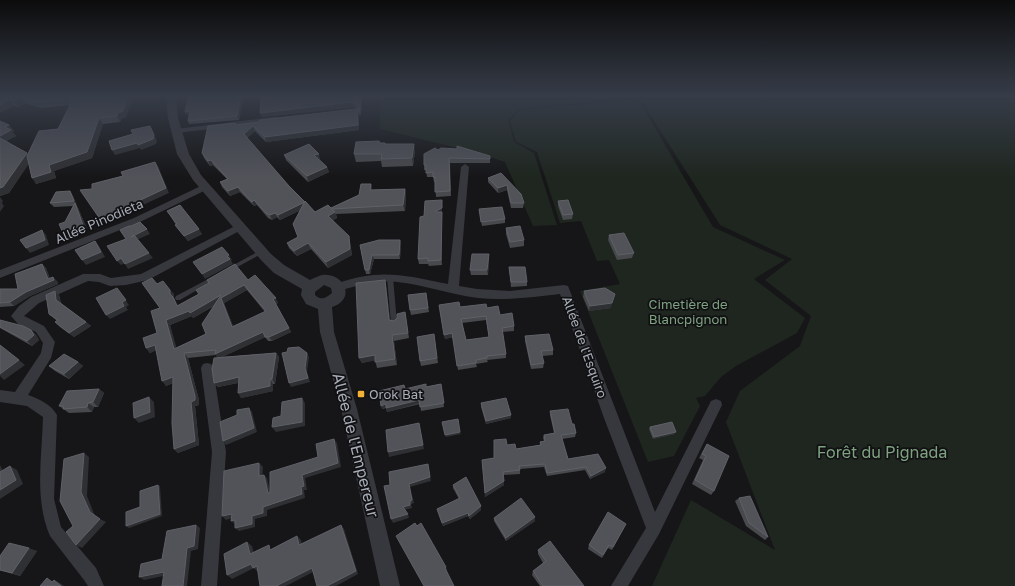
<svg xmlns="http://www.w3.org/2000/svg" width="1015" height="586" font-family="'Golos Text',sans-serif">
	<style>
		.green { fill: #1e261f }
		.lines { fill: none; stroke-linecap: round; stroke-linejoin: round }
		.service { fill: #37383d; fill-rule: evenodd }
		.minor { fill: #37383d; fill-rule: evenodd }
		.tertiary { fill: #37383d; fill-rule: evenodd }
		.wall { fill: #47494d; fill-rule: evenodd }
		.shaded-wall { fill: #2f3033 }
		.building { fill: #525359; stroke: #5f6168; fill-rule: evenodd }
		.poi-dot { fill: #f2b134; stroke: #111113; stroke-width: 1.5 }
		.labels { text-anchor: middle; stroke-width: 3.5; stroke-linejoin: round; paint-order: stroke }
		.street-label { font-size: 13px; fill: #a8adb8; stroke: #111113 }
		.park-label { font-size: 13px; fill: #7fa381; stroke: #111113 }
		.poi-label { font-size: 13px; fill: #a8adb8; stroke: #111113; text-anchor: start }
		.near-street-label { font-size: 16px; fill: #a8adb8; stroke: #111113 }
		.near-park-label { font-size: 16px; fill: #7fa381; stroke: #111113 }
	</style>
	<rect width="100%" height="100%" fill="#161618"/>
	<path class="green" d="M380,96H1015V586H652L691,500L775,550L726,422L740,391L800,346L811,316L765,280L792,259L720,225L639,97L519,109L508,120L514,142L534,153L557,225L533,226L505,162L482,154L380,129Z
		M638,99L713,227L785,260L754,279L805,318L797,333L736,366L721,377L705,396L696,398L700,406L674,456L648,462L580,291L620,284L609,260L597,261L581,221L560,223L537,152L516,142L510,121L520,110Z"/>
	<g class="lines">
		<path class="service" d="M261,250L263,251L264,252L263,253L232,270H228L227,269L228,268Z
			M214,276L217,278L216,279L180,300H176L175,298L176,296Z
			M390,276L393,278L397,323L396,325H392L391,323L387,278Z"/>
		<path class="minor" d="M274,117H277V121L176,133L172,131L176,129Z
			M465,164L469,167L459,286L477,289L510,291L564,285L568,286L655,512L711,401L716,399L721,401L722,405L659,534L628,586H611L646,528L604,418L560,294C532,297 506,301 478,298C443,294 407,278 372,282C360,284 350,288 339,291L335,290L334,287L335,284C379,268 404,275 448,284L461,167Z
			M205,184L208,185L210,187L208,189L140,222L0,278V270L134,218Z
			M239,224L244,227L243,229L148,280L126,285L110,286L99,282L88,281L39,303L24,316L44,326L55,342L51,358L28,395C39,399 51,404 57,415L54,499L61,527L96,568L104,586H88L84,580L50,536C34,499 42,457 43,417L27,406L0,402V390L15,392L41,353L43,343L36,332L18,324L11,316L19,306L31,297L83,274H100L111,278L141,274Z
			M207,363L211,364L213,368L226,452L217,586H201L212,452L201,368L203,364Z"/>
		<path class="tertiary" d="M166,96H176L178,118L189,154L201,175L271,254L284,265L310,280C314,278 318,276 322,275C344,272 357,299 332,307L334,332L357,409L400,586H380L341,409L320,332L318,309L306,304L301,295L302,289L274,273L261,260L193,180L177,154L168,118ZM324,285L331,288L332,293C326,298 321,301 315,295V292Z"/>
	</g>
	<path class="wall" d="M0,96H135L125,118H122L120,122L103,124L92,158L54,171L56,178L36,184L29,163L9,193L0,196V121L9,125L14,131L12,132L16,136L6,141L28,154L58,129L70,105L41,108L25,103L18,107L14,106Z
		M244,96L239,120L189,124L188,121L189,115H187L185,112Z
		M261,96H362L361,115H359V130L266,142L255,131L247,138L289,186L315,212L331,208L359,195L371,184L372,190L405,189L406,195L405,211L336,214L337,218L333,220L350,242L352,255L328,268L311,249L297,256L289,248L287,243L298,237L301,210L280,220L277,217L272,220L268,218L257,205L254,206L240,192L230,196L222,187L220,182L227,179L213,165L210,166L204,158L202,153L235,123L236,125L356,109L357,108L354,107L262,117Z
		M380,143L415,151L413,166L382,167L381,161L356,162L354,154Z
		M438,150L490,156V163H450L451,196L436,197L435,182H434L433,177H427L426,170H424V165Z
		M284,155L320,159H319L327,167L329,172L308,182L286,160Z
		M501,173L524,203L523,208H511L507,190L498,193L488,182V178Z
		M70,191L73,196L77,206L78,208L87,229L67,237L65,222L73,206L54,207L50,203Z
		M558,201L573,214L572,219L563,220L558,206Z
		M442,205V265L429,266L428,264H419L418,259L424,216Z
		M479,209L505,219V223L482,226Z
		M167,211L202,234L188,241L179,230L175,225H176Z
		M506,228L524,240V246L510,248L506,234Z
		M609,235L634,253L632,258L617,260L608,240Z
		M400,240L401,244L400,259H374L370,274H366L360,245Z
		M489,254V259L488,275H471L470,270Z
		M42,264L46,268L50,279L57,281L58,284L30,296L14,306L0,307V289H18Z
		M509,267L527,282V286L511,287Z
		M248,280L278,303L276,304L291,332L272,341H268L265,337L222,357L276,353L279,357L275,384H273V391L241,398L238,383L218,387L214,383L218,358L216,355L188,358L199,400V405L195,406L199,445L178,453L174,449L173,383L166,386L156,350L150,353L146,348L157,333L160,308L157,284L174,294V298L178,306L199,294L196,290ZM247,290L265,312L233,326L224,303ZM214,306L206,334L176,348L170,325L192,316L193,318Z
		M385,280L386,286L390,320L394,321L405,312L409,338L394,341L397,365L377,368L375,360L362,363L359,358Z
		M55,291L59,295L61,303L86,322L91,326L74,337L60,327L55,322L57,321L49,314Z
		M584,291L611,308L589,311L583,297Z
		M426,293L429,312L411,315L410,310Z
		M439,305L460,307L487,308L500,315L514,326V331L502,332L506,354V358L487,360L488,362L476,364L477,367L458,370L453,337L445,339ZM486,320L489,337L466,340L462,323Z
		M0,320L31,330L36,335L39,340L32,346L0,328Z
		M434,334L438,363L421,366L420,361Z
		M525,336L553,350V355L542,356L544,363L543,368L531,369L525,341Z
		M78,362L83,366L69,379L55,371L49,366Z
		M441,384L444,407L421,411L420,404L387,412L386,408L382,409L404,385L406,389L426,387Z
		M99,389L104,393L98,407H94L92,412L69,413L59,406Z
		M481,403L511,415V418L486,424L481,407Z
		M550,411L572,424L576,433L575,437L562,439L568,459L605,472L590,479L585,470L547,476L544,467L520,469V474L503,475L504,485L485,497L482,460L494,458L507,445L516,449L540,445V442L544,441L543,438L544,435L554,433L550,415Z
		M650,427L675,434L653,439L649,429Z
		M707,444L714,491L711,495L692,484L703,460L699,458Z
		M453,485L481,506V510L470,519L468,516L443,526L437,509L459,499L453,488Z
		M739,498L768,537L765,540L746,526L735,501Z
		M494,518L535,521L506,541L494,521Z
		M626,524L612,550L608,548L602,558L588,549L589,545Z
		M538,550L584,586H540L532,575L533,571L543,563L538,554Z
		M37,551L20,576L0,570V556Z"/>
	<path class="shaded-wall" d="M129,96H135L125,118H122L120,122L117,116L118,112Z
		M241,96H244L239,120L237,116Z
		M361,96H362L361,115L360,111Z
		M20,97L25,103L18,107L14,101Z
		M9,100L14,106L0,113V105Z
		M353,102L354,107L262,117L260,113Z
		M190,111L192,115H187L185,112Z
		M357,111L359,115V130L266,142L265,137Z
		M99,118L103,124L92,158L54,171L56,178L36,184L32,178L49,165Z
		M9,125L14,131L12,132L16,136L3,143L0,139V136L5,127Z
		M150,126L157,141L156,144L141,150L140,148L115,155L112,150Z
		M253,126L255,131L246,139L244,134Z
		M414,144L415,151L413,166L412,158Z
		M27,153L32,159L9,193L0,196V188Z
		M319,154L320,159L316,160L314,155Z
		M211,160L213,165L210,166L208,161Z
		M155,162L158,166L169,193L104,223L100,219Z
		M327,167L329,172L308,182L307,176Z
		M371,184L372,189L371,196L370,190Z
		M507,185V190L498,193V188Z
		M238,187L240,192L230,196L228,191Z
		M405,189L406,195L405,211L403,205Z
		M70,191L73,196L77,206L74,201Z
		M0,197L3,201L2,203L4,206L0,212Z
		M254,200L257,205L254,206L252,202Z
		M442,200V265L436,211Z
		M305,202L307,207L280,220L278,215Z
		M75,203L78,208L87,229L67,237L63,233Z
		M335,212L337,218L330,222L328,216Z
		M275,213L277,217L272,220L270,215Z
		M147,229L150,234L134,241L131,237Z
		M199,229L202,234L188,241L184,236Z
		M42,230L46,235L49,245L30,253L26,248Z
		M349,236L350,242L352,255L328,268L326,262Z
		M400,240L401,244L400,259L399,255Z
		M95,241L99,246L105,257L86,265L82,260Z
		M308,243L311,249L297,256L294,251Z
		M149,253L153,258L128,269L125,264Z
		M489,254V259L488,275L487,270Z
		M229,255L232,260H231L233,264L205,279L202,274Z
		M372,255L374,259L370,274L369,270Z
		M121,258L125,263L121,265L117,261Z
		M42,264L46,268L51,281L53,277L57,281L58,284L30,296L14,306L10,302L26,292L48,279Z
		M385,280L386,286L391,326L389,320Z
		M244,285L247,290L224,303L235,331L232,327L222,301L193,318L190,313L221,295Z
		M117,288L129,305L126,307L128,310L110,319L106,315L122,302Z
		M170,290L174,294V298L176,302L180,311L177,306L170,294Z
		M55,291L59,295L61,304L56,300Z
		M615,294L611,308L589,311L590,306Z
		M276,298L278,303L276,304L273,299Z
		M189,311L192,316L170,325L178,353L174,349L166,320Z
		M86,322L91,326L74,337L69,333Z
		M289,328L291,332L272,341L269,337Z
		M31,330L36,335L39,340L32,346L27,341Z
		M263,332L266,337L218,359L215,354Z
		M452,333L453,337L445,339L444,335Z
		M392,335L394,341L397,365L395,359Z
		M155,345L159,349L150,353L146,348Z
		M184,353L188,358L199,400V405L195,406L199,445L178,453L174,449Z
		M276,353L279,357L275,384L272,379Z
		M307,353L309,357L307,372L310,382L291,387L289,383L305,368Z
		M375,355L377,360L362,363L359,358Z
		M19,360L25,365L4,380L0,376V374Z
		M78,362L83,366L69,379L64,374Z
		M173,377L177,381L166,386L162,381Z
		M239,377L242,382L218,387L214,383Z
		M270,379L273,384V391L241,398L238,393Z
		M99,389L104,393L98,407L93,402Z
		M149,397L154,402L155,417L139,423L134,418Z
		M302,398L305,403V426L276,432L272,427Z
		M419,400L420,403L387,412L386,408L382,409L381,406Z
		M88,403L94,407L92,412L87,407Z
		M249,408L252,412L257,432L226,445L223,441Z
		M511,415V418L486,424V421Z
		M419,423L424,449L389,457L388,452Z
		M460,432L461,434L446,437L445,435Z
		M676,432L675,434L653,439L654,437Z
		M334,439L337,443L341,467L305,478L307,490H304L305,498L267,510V516L255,519V527L239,531L235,528L263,507L301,487L302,475Z
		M84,453L89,457L87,496L95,516L90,512L81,492Z
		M259,463L263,467L262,480L259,476Z
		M428,464L431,481L410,487L414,503L411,504L412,508L404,510L403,507L410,501L409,484Z
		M0,465L6,477L0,473Z
		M10,466L17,470L23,484L0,499V490Z
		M606,468L605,472L590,479L591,476Z
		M264,475L267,478L271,496L268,493Z
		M504,481V485L485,497V493Z
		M158,485L160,486L162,516L129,528L126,526Z
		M481,506V510L470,519L469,516Z
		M468,513V516L443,526L442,523Z
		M232,514L235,517L226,520L222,516Z
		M408,514L409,518L393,523L391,519Z
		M535,517V521L506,541V538Z
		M100,519L106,522L82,548L76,545Z
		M235,520V524L231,521Z
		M196,525L200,528L198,549L191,551L187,586H183L187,548Z
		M341,525L344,529L358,574L336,586H327Z
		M297,536L301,540L303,549L299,545Z
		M247,542L252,546L255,557L250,554Z
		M29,548L37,551L20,576L12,573Z
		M251,564L257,566L261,569L257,571L254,568L232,579L227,575Z
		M446,567L447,570L446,572L445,568Z
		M312,568L315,571L286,586H278V585Z
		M164,572L168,575L144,580L139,577Z
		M54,580L60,583L64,586H61Z"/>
	<path class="building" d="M0,96H129L122,112H118L117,116L99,118L87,152L49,165L51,172L32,178L27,156L39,131L58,129L73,99L37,102L20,97L14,101L9,100L0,105Z
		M188,96H241L237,116L188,121L190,111L185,112Z
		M261,96H361L360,111H357L358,125L265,137L253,126L244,134L289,186L305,202L278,215L275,213L270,215L266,213L254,200L252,202L238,187L228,191L220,182L228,179L211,160L208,161L202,153L208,126L235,123V125L259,122L260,120L356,109L358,106V104L353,102L260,113Z
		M0,121L9,125L5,127L11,130L0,136Z
		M150,126L154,135L153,139L138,145L137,143L112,150L109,141L133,134L131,130Z
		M0,138L27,153L3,187L0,188Z
		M379,141L380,143H385V144H414L412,158L381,159L382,154H354L356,142Z
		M309,144L319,154L314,155L327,167L307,176L284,155Z
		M457,146L490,156V159L449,158L450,191L435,192V177H433V172L426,173V165H424V154L435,148L438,150L441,148L457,149Z
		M155,162L166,188L100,219L80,190L92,189V184L123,176L121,172Z
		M501,173L521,194L524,203H511L507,185L498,188L488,178Z
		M361,184H371L370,190L405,189L403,205L331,209L335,212L328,216L349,236L350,249L326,262L308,243L294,251L287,243L298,237L293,224L305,201L315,212L328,205L331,208L359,195Z
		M70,191L74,201L50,203L56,192Z
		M442,200V208L436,211V212H442L441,260L428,261V258L418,259L420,217L424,216L425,201Z
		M568,200L573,214L563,215L558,201Z
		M75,203L83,225L63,233L59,224L65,222Z
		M180,205L199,229L184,236L175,225L177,224L167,211Z
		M502,207L505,219L481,222L479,209Z
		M140,222L147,229L131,237L134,235L149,253L125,264L121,258L117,261L107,246L126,239L120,230L129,226H131Z
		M520,226L524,240L510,242L506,228Z
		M42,230L45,240L26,248L20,240Z
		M624,233L634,253L618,255L609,235Z
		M379,240H400L399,255H372L369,270H365L360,245Z
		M95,241L101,252L82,260L75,250Z
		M222,247L229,255L227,256L230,259L202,274L193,262Z
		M472,254H489L487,270H470Z
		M42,264L48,279L53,277L54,280L26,292L10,302L0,303V289H18L15,274Z
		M235,264L248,280L255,275L276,298L273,299L289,328L269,337H265L263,332L215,354L216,350L184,353L195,396V400L191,402L195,441L174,449L172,423L173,377L162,381L155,345L146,348L143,338L157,333L151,311L160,308L142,283L152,278L157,284L163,281L170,290V294L173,297L177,306L199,294L196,290L209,283L207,280ZM244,285L266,311L232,327L221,298ZM221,295L202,324L206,334L174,349L166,320L189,311L190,313Z
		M509,267H525L527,282H511Z
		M385,280L389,320L394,321L397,318V314L405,312L408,333L392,335L395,359L375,362V355L359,358L356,283Z
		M117,288L126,300L122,302L124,306L106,315L96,298Z
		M605,288L615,294L612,303L590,306L584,291Z
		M55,291L56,300L86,322L69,333L55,322L58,320L49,314L46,295Z
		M426,293L428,308L410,310L408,295Z
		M459,302L460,307L486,304L487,308L498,306L500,315L512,313L514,326L502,328L506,354L487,356V358L476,360V363L457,366L452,333L444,335L439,305ZM486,316L489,337L466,340L461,319Z
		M0,320L23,326L31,330L34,335L27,341L0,327Z
		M434,334L437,358L420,361L417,337Z
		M549,334L553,350L541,351L544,363L531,365L525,336Z
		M0,345L19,360L0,374Z
		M299,347L307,353L305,368L308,378L289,383L282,353L287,352L288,348Z
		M276,353L272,379H270V386L238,393L239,377L214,383L212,369L214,358Z
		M64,354L78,362L64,374L49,366Z
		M426,384V387L441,384L444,403L420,407L419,400L386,408V404L381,406L379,391L404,385L405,389Z
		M99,389L93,402L88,403L87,407L63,409L64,406H59L67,391Z
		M149,397L150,412L134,418L133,403Z
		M302,398V422L272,427L273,418L281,416L282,402Z
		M506,398L511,415L486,421L481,403Z
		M249,408L254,428L223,441L220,422L237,415V410Z
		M568,409L572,424H574L576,433L561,435L568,459L598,454L606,468L591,476L586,467L547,473L545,464L519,466L520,470L503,472L504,481L485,493L482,460L494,458V440L506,439L507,445L515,444L516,449L541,445L540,442L545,441L544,435L555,433L550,411Z
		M458,419L460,432L445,435L442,422Z
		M672,422L676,432L654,437L650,427Z
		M419,423L423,445L388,452L386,430Z
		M334,439L338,463L302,475L304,486L301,487L302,494L263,507V513L252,516V524L235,528V520L231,521L232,514L222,516L224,471L259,463V476L264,475L268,493H270V472L318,457L316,444Z
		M707,444L729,456L714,491L695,480L706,456L702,454Z
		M84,453L81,492L90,512L100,519L76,545L66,532L73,526L60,501L64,459Z
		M428,464L430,477L409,484L412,500L410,501V505L403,507L408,514L391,519L384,486L390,485L389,472Z
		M10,466L16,480L0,490V472Z
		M466,477L481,506L469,516L468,513L442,523L437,509L460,498L453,485Z
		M158,485L160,514L126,526V512L140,507V491Z
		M750,496L768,537L749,523L739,498Z
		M521,498L535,517L506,538L494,518Z
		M608,512L626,524L613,547L609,545L603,555L589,545Z
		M415,523L417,526L421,523L446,567L445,568L454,586H424L396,536Z
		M196,525L194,546L187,548L183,586H162L164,572L139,577L141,564L162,559L167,531Z
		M341,525L356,571L327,586H317L312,568L278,585V586H260L257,566L253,568L251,564L227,575L224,554L247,542L250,554L269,545L270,550L297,536L299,545Z
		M550,541L584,586H543L533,571L546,561L538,550Z
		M9,543L29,548L12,573L0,570V556Z
		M47,578L52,582L54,580L61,586H40Z"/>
	<linearGradient id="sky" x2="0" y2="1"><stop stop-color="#0c0c0d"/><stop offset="0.54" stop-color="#363c48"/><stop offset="1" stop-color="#363c48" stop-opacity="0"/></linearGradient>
	<rect width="1015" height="178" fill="url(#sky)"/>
	<rect class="poi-dot" x="357" y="390" width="8" height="8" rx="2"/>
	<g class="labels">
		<g class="street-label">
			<text transform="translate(99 221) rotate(-23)" y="5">Allée Pinodieta</text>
			<text transform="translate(585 347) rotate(70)" y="5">Allée de l'Esquiro</text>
		</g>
		<g class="park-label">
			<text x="688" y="309">Cimetière de<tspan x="688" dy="15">Blancpignon</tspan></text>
		</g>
		<g class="poi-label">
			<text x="369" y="399">Orok Bat</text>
		</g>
		<g class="near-street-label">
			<text transform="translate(356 445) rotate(76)" y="6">Allée de l'Empereur</text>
		</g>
		<g class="near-park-label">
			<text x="882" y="458">Forêt du Pignada</text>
		</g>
	</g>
</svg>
